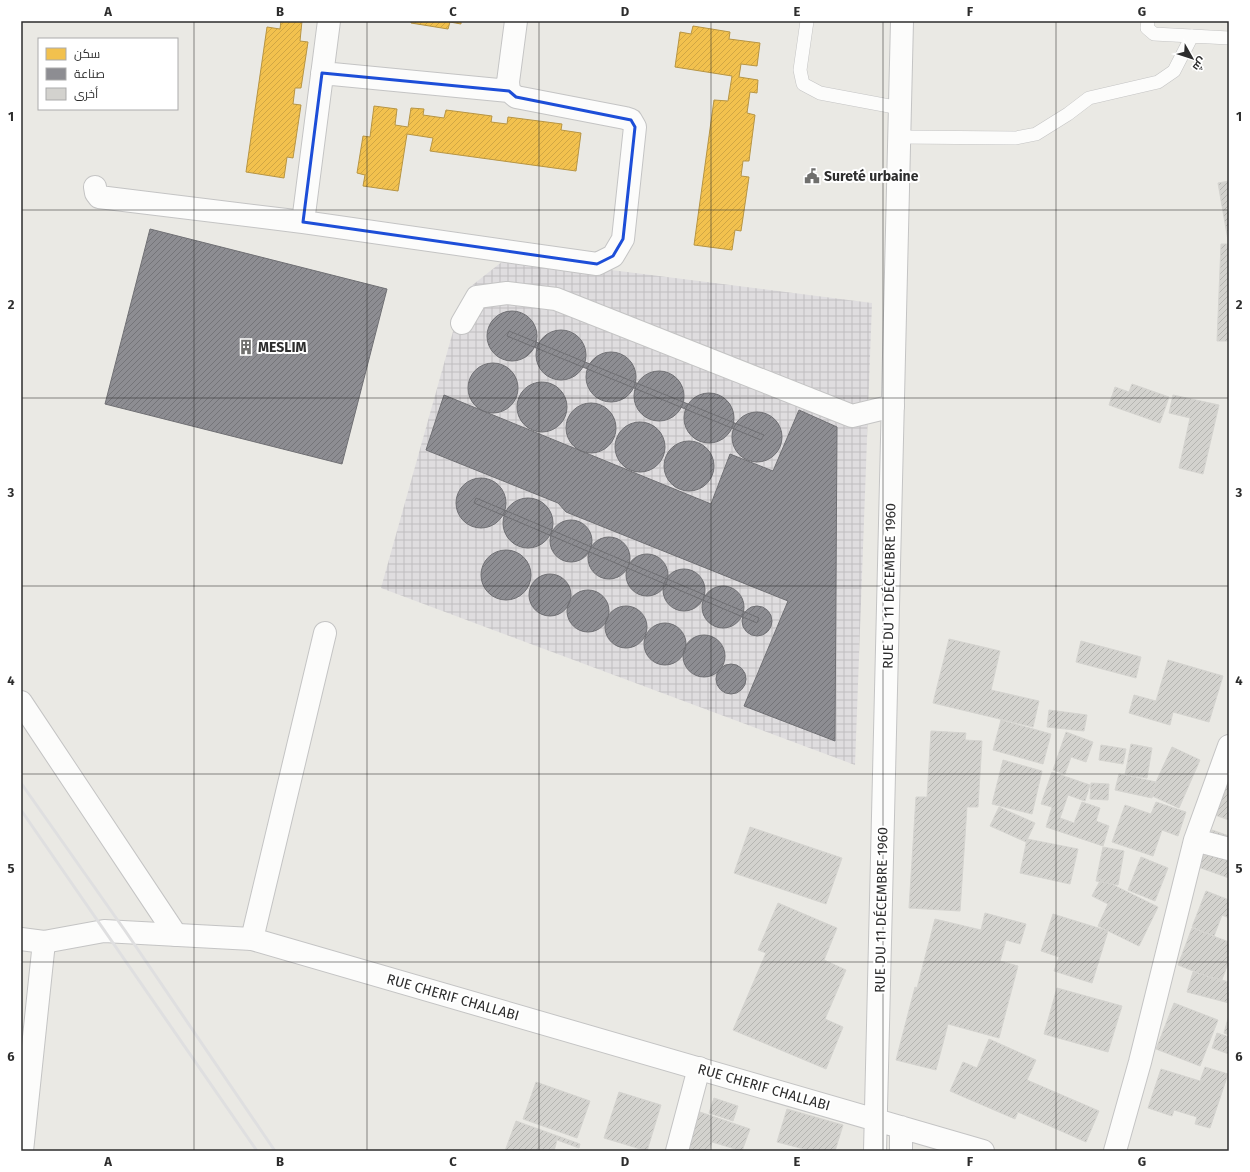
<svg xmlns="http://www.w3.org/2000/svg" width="1250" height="1172" font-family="'Fira Sans',Cairo,sans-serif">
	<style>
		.industrial { fill: url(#industrial-grid) }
		.homes { fill: url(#homes-hatch); stroke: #b79544 }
		.industry { fill: url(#industry-hatch); stroke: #707074 }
		.building { fill: url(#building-hatch); stroke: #d5d4d0 }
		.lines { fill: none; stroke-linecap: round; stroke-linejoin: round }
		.lane-casing { stroke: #c4c4c4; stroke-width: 14 }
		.street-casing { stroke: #c4c4c4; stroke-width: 24 }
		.secondary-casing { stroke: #c4c4c4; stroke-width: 24 }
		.lane { stroke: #fcfcfb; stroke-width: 13 }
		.street { stroke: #fcfcfb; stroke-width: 22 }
		.secondary { stroke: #fcfcfb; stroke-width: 22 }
		.rail { stroke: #dfdfe0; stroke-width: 3 }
		.marked { fill: none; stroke: #1d4ed8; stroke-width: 3; stroke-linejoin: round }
		.grid { fill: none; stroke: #2d2d2d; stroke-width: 1; stroke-opacity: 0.55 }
		.labels { text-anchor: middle; stroke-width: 4; stroke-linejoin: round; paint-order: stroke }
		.poi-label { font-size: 14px; font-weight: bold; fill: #2d2d2d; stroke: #fff; text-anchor: start }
		.street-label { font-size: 14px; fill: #2d2d2d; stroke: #fff }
		.neatline { fill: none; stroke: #2d2d2d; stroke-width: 1.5 }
		.grid-label { font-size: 13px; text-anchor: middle; font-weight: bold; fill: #2d2d2d }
	</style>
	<defs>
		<pattern id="industrial-grid" width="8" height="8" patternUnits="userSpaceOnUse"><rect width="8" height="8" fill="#dfdddf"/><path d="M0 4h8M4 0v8" fill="none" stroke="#c0bec0"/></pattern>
		<pattern id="homes-hatch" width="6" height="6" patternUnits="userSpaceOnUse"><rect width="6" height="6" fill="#f2c14e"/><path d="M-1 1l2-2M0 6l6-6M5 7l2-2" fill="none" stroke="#d0a644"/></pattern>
		<pattern id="industry-hatch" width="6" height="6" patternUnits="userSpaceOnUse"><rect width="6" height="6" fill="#8d8d92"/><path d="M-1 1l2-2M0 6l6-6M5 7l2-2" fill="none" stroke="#747478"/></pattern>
		<pattern id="building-hatch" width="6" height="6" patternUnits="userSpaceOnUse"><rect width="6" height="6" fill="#d3d2ce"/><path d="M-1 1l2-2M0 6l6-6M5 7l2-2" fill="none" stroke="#b5b5b1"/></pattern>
	</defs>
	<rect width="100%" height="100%" fill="#eae9e4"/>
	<path class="industrial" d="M508,257L872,303L855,765L381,588L461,303L470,287Z"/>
	<path class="homes" d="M281,21H302L300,41L308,42L301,88H295L293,104L301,105L293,158L287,157L284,178L246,172L267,27L280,29Z
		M411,21H461V24L450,22L448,29L411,23Z
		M693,26L730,32L729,39L760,43L757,66L741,64L739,77L758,80L757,93L750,92L747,113L755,115L749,161H743L741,176L749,177L741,231L735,230L732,250L694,245L714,100L728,101L732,76L675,67L680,32L691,34Z
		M374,106L397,109L395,125L408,127L411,108L424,109L423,115L444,118L446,110L492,116L491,122L507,124L508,117L562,124L561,130L581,133L576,171L430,151L433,138L407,134L398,191L363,186L365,175L357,173L363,136L370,137Z"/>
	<path class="industry" d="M150,229L387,289L342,464L105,404Z
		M487 336a25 25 0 1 1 50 0a25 25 0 1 1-50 0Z
		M536 355a25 25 0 1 1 50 0a25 25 0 1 1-50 0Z
		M509,331L764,435L761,440L507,336Z
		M586 377a25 25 0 1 1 50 0a25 25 0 1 1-50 0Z
		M468 388a25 25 0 1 1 50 0a25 25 0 1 1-50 0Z
		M634 396a25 25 0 1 1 50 0a25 25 0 1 1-50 0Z
		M517 407a25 25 0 1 1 50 0a25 25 0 1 1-50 0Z
		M684 418a25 25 0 1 1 50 0a25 25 0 1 1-50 0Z
		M444,395L711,504L730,454L773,471L799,410L837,427L835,741L744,706L788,601L566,512L558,503L426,450Z
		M566 428a25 25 0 1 1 50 0a25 25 0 1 1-50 0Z
		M732 437a25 25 0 1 1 50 0a25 25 0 1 1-50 0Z
		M615 447a25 25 0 1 1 50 0a25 25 0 1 1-50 0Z
		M664 466a25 25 0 1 1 50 0a25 25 0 1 1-50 0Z
		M456 503a25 25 0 1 1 50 0a25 25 0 1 1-50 0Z
		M503 523a25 25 0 1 1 50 0a25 25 0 1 1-50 0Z
		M476,498L759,618L757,623L474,503Z
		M550 541a21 21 0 1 1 42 0a21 21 0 1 1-42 0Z
		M588 558a21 21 0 1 1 42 0a21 21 0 1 1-42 0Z
		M481 575a25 25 0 1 1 50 0a25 25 0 1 1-50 0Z
		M626 575a21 21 0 1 1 42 0a21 21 0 1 1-42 0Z
		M663 590a21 21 0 1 1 42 0a21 21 0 1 1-42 0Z
		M529 595a21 21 0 1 1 42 0a21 21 0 1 1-42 0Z
		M702 607a21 21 0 1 1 42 0a21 21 0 1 1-42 0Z
		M567 611a21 21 0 1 1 42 0a21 21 0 1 1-42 0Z
		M742 621a15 15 0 1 1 30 0a15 15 0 1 1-30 0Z
		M605 627a21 21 0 1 1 42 0a21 21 0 1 1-42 0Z
		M644 644a21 21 0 1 1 42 0a21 21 0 1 1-42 0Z
		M683 656a21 21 0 1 1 42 0a21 21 0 1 1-42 0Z
		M716 679a15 15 0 1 1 30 0a15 15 0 1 1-30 0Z"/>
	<path class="building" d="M1229,181V246L1218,183Z
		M1221,244H1229V341H1217Z
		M1132,384L1169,397L1160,423L1109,405L1115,387L1129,392Z
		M1173,395L1219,405L1203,474L1179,468L1190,418L1169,413Z
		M949,639L1000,651L991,690L1039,701L1033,727L933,703Z
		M1081,641L1141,657L1136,678L1076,662Z
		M1168,660L1223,676L1209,722L1173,712L1170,725L1129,713L1134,695L1156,701Z
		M1049,710L1087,715L1084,731L1047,727Z
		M1001,720L1051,734L1043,764L993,750Z
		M931,731L966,733L965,740L982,741L978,807H967L960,911L909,908L916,797H927Z
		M1066,732L1093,742L1086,762L1071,757L1065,774L1053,770Z
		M1131,744L1152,748L1147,778L1125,775Z
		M1101,745L1126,749L1123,764L1099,760Z
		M1172,747L1200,760L1179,808L1150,795Z
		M1003,760L1042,771L1032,814L992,804Z
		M1052,772L1090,785L1085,801L1068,795L1060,818L1074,823L1082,802L1100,808L1096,821L1109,826L1103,846L1046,827L1052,807L1041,804Z
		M1119,774L1156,782L1152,798L1115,790Z
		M1229,778V820L1215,815Z
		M1091,783L1109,784L1108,800L1090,799Z
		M1156,802L1186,812L1178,836L1162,830L1153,856L1112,842L1125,805L1151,814Z
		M999,807L1035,823L1026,842L990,826Z
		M750,827L842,858L826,904L734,873Z
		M1212,830L1229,836V878L1198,867Z
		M1027,839L1078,849L1070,884L1020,873Z
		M1103,847L1124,851L1118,885L1096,881Z
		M1141,857L1168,868L1155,901L1128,890Z
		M1101,879L1158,907L1139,946L1098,926L1108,904L1092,896Z
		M1206,891L1229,900V918L1222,915L1214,936L1192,927Z
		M778,903L837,928L824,960L846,970L825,1019L843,1027L826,1069L733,1030L766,953L758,950Z
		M985,913L1026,924L1020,944L1006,940L1000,961L1018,966L999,1038L948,1024L936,1070L896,1060L915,987L917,988L935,919L981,930Z
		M1053,914L1108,931L1092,983L1054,971L1059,957L1041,951Z
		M1192,928L1229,942V961L1221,982L1178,965Z
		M1193,972L1229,982V1003L1187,992Z
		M1057,988L1122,1006L1108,1052L1044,1034Z
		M1174,1003L1218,1020L1200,1066L1156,1049Z
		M1229,1015V1035L1224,1033Z
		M1217,1033L1229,1037V1054L1212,1048Z
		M989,1039L1036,1060L1027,1080L1099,1111L1086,1142L1018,1112L1015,1119L950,1091L963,1062L977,1068Z
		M1205,1067L1228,1074L1210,1128L1195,1124L1197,1117L1174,1110L1172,1116L1148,1108L1161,1069L1200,1081Z
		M536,1082L590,1101L577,1138L523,1119Z
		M619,1092L661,1105L647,1151L604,1138Z
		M714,1098L738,1106L733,1121L709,1113Z
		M787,1109L843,1125L835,1151H804V1149L777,1142Z
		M700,1112L750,1129L742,1151L712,1142L709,1151H687Z
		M516,1121L580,1144L579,1148L557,1140L554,1151H505Z"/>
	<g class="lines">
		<g class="lane-casing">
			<path id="lane" d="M807,21L800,70L803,84L820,93L900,108
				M1148,21L1147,28L1154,34L1229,38
				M899,137L1016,138L1036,134L1068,114L1089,98L1158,82L1174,71L1192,36"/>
		</g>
		<g class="street-casing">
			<path id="street" d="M322,73L509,91
				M95,187L96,193L99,197L303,222L597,264L613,256L623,239L635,127L631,120L625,118L516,97L509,91L508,82L516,21
				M303,222L329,21
				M462,323L477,297L507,293L556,299L852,416L893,406
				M21,702L176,935
				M1195,840L1229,849
				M252,939L325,633
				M22,1151L44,942
				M677,1151L699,1068
				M1115,1151L1140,1062L1195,840L1229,746"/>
		</g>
		<g class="secondary-casing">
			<path id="secondary" d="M21,939L44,942L104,931L252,939L983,1151
				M875,1151L902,21
				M901,1151V1127"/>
		</g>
		<use href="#lane" class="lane"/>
		<use href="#street" class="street"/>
		<use href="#secondary" class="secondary"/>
		<path class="rail" d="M21,783L126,932L275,1151
			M21,810L257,1151"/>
	</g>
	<path class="marked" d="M322,73L509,91L516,97L631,120L635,127L623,239L613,256L597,264L303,222Z"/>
	<path class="grid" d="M194,21V1151M367,21V1151M539,21V1151M711,21V1151M883,21V1151M1056,21V1151M21,210H1229M21,398H1229M21,586H1229M21,774H1229M21,962H1229"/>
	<defs>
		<g id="civic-bare" transform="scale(1.2)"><path d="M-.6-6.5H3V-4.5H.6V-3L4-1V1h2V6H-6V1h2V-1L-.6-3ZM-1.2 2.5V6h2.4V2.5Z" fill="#6f6f6d" stroke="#fff" stroke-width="2.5" paint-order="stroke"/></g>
		<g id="building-bare" transform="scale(1.2)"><path d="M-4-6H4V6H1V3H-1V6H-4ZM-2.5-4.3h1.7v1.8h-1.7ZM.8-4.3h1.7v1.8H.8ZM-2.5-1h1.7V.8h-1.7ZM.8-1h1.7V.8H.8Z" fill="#6f6f6d" stroke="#fff" stroke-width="2.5" paint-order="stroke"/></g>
	</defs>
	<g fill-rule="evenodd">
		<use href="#civic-bare" x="812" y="176"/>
		<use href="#building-bare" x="246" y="347"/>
	</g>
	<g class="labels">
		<g class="poi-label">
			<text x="824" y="181">Sureté urbaine</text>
			<text x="258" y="352">MESLIM</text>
		</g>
		<g class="street-label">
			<text transform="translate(889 586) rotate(-89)" y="5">RUE DU 11 DÉCEMBRE 1960</text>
			<text transform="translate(881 910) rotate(-89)" y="5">RUE DU 11 DÉCEMBRE 1960</text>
			<text transform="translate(453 997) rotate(16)" y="5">RUE CHERIF CHALLABI</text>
			<text transform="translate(764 1087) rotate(16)" y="5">RUE CHERIF CHALLABI</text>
		</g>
	</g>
	<rect width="1250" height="1172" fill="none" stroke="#ffffff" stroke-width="44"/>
	<rect x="38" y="38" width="140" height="72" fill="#ffffff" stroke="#ababab"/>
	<rect x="46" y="48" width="20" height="12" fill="#f2c14e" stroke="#ababab"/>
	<text x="74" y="58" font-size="12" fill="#2d2d2d">سكن</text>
	<rect x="46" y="68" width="20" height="12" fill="#8d8d92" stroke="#ababab"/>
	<text x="74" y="78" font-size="12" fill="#2d2d2d">صناعة</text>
	<rect x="46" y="88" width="20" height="12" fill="#d3d2ce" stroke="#ababab"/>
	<text x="74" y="98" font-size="12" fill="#2d2d2d">أخرى</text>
	<g transform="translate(1192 58) rotate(129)" stroke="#ffffff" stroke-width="3" paint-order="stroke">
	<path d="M0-3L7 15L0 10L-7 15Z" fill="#2d2d2d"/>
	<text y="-6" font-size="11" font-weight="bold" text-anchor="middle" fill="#2d2d2d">ش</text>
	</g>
	<rect x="22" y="22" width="1206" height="1128" class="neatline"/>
	<g class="grid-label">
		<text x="108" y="16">A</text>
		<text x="280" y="16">B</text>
		<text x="453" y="16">C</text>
		<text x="625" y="16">D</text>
		<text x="797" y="16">E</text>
		<text x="970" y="16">F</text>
		<text x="1142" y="16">G</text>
		<text x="11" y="121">1</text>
		<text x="1239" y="121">1</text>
		<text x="11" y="309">2</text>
		<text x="1239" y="309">2</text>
		<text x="11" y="497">3</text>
		<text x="1239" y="497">3</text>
		<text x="11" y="685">4</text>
		<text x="1239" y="685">4</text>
		<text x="11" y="873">5</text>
		<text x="1239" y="873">5</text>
		<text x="11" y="1061">6</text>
		<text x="1239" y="1061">6</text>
		<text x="108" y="1166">A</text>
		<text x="280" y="1166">B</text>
		<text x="453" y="1166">C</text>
		<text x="625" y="1166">D</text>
		<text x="797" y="1166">E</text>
		<text x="970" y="1166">F</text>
		<text x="1142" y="1166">G</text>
	</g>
</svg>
